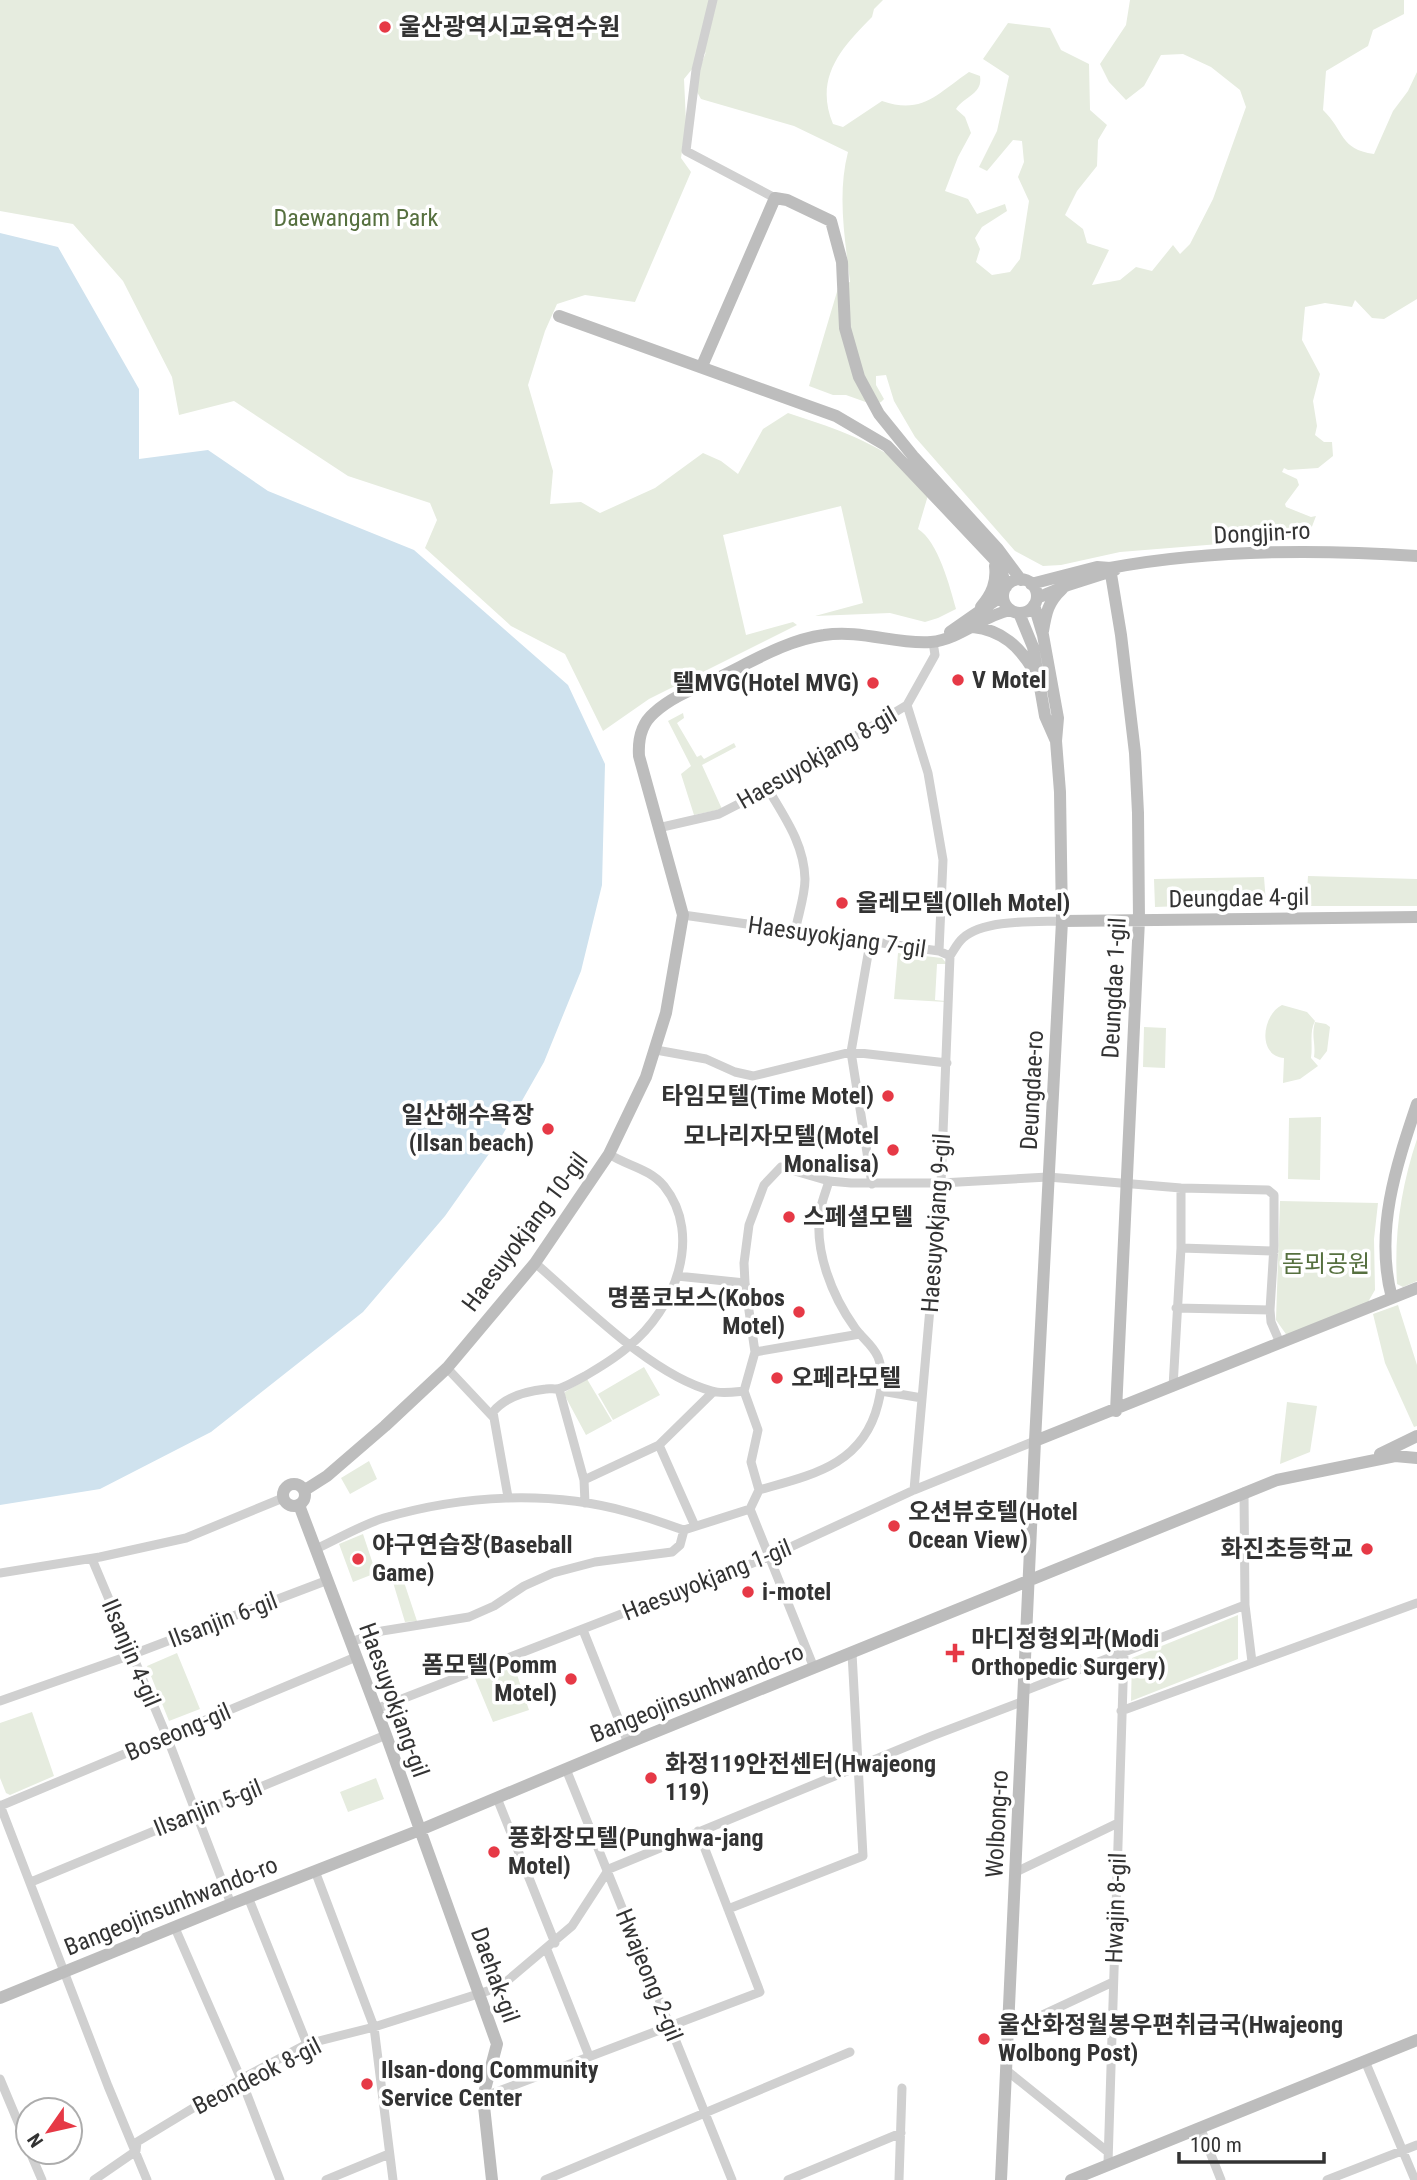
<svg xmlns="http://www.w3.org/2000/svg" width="1417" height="2180" font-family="'Roboto Condensed','Noto Sans KR',sans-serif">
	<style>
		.green { fill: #e6ecdf; fill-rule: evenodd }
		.water { fill: #cfe2ee }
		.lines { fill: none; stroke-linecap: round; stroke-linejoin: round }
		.street { stroke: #d0d0d0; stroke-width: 9 }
		.secondary { stroke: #bdbdbd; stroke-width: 12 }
		.poi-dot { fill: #e63946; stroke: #fff; stroke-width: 2.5 }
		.labels { text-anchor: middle; stroke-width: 7; stroke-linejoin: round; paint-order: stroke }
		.poi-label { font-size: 24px; font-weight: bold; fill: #333; stroke: #fff; text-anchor: start }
		.park-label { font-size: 24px; fill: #56703f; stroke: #fff }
		.street-label { font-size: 24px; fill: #333; stroke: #fff }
	</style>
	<rect width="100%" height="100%" fill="#fff"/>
	<path class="green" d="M0,0H883L874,9L872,17C841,48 814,78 833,124L843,127L882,101C922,115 937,94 969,72L980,76C983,94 965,96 956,109L965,117L971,133L958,157L945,191L968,199L977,214L1005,204L1007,211L982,227L975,238L980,249L976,262L992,275L1010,272L1020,259L1029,201L1018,177L1024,162L1022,141L1013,140L987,171L979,167L997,131L1009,76L983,59L1008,23L1050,28L1061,50L1089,64L1090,110L1107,125L1098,140L1097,166L1077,191L1065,215L1083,229L1087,243L1109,250L1092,285L1120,280L1136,267L1152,271L1173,245L1180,254L1190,244L1213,199L1246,107L1240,90L1211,67L1183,54L1161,55L1144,86L1126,100L1109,82L1100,64L1126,25L1130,0H1404V14L1373,30L1368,46L1326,71L1323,110C1345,131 1339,149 1374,154L1393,111L1408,91L1417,72V299L1384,319L1372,318L1355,300L1352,307L1325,303L1305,307L1302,340L1320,374L1313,401L1317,426L1315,435L1324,442H1332L1333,456L1318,468L1288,470L1284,468L1282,472L1297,479L1299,485L1285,504L1286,507L1311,517L1316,516L1308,537L1120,552L1061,565L1043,566L1015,551L915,437L894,401L886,375L876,376V385L884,399L881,402L874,405L846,395H833L809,386L839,285L850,282C845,238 837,195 848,152L794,126L701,99L693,85L706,52L684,79L686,122L681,158L691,172L635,302L585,295L557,304L545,331L528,385L553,471L550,504L581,502L600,513L655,488L703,453L721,461L738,474L763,429L788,413C828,426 868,439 902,464C912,472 921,483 929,492L918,529C938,541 950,587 956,609L938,618L925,622L890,613L815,616L863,603L841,506L723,535L746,635L793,622L797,625L649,699L603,731L565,654L511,626L425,548L437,520L430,503L348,476L234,401L179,415L172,377L123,281L73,224L0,211Z
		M683,713L684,718L677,723L697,757L701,755L704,759L734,743L736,747L702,765L722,809L694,815L681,774L691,766L668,721Z
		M1308,876L1417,879V906H1306Z
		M1264,877L1266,903L1155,907L1154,879Z
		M898,953L942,958L947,964L946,1002L894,999ZM937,964H946L945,1001L935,1000Z
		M1282,1005L1307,1012L1315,1021C1309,1032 1313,1045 1311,1058L1318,1066L1300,1079L1283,1083L1284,1058C1257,1056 1262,1015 1282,1005Z
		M1315,1022L1326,1024L1330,1027L1327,1051L1320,1060L1314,1057C1316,1043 1311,1037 1315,1022Z
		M1144,1027L1166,1028L1165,1068L1143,1067Z
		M1321,1117L1320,1180L1288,1179L1289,1118Z
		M1417,1139V1281L1403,1287L1397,1284C1394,1234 1401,1187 1417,1139Z
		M1280,1201L1378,1203L1374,1239L1375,1290L1368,1302L1288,1337L1276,1320Z
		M1398,1305L1417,1365V1426L1414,1427L1385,1363L1373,1314Z
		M644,1367L660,1395L613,1420L598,1394Z
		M587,1379L612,1421L586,1435L565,1396V1392Z
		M1287,1402L1317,1406L1310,1452L1280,1464Z
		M369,1461L377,1479L350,1494L341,1478Z
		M363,1534L376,1573L353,1582L339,1544Z
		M402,1576L417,1621L405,1622L392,1579Z
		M1238,1615V1659L1131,1701L1132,1658Z
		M177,1653L200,1709L169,1721L147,1666Z
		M513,1663L529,1710L493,1722L474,1676Z
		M32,1712L54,1776L10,1795L6,1793L0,1778V1723Z
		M376,1778L384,1799L348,1812L340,1792Z"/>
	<path class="water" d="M0,233L58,247L139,389V459L208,450L268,491L414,550L568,685L605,764L602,885L581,971L544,1062L503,1134L445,1216L363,1312L211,1432L100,1489L0,1505Z"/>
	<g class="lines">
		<path class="street" d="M713,0L696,70L686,151L775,198
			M907,705L928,773L943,860L939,951
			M768,789C785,818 804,844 805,879C805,896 798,915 795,932
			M658,828L719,814L768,789L907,705L935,655L933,642
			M683,915L939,951L950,956C954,950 958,942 963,938C984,919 1036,922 1062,921
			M870,943L851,1052L872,1184
			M656,1050L706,1059L735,1072L753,1076L851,1052L947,1063
			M1181,1248L1274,1251
			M535,1263C583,1304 651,1375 712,1391C721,1394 734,1392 744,1391
			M677,1276L745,1283
			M1176,1308L1270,1310
			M755,1352L860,1334
			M447,1368L494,1418L508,1497
			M1173,1387L1181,1248V1188
			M559,1389L584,1480L585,1503
			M744,1391L755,1352L745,1283L744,1263L749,1225L764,1185L781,1167L829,1181L851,1183H941L1048,1177L1181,1188L1268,1190L1274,1195V1246L1270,1310L1271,1322L1280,1343
			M744,1391L758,1430L751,1462L759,1490
			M881,1391L922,1398
			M494,1418L493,1412C505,1397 527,1391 546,1389C551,1388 556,1390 561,1388C569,1385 577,1380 585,1376C600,1367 616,1358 629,1346C674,1310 704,1236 664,1186C649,1168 627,1166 609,1154
			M659,1445L695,1526
			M584,1480L659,1445L713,1392
			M759,1490C812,1475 863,1465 878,1404C882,1388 884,1373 878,1357C873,1345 862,1338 855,1328C832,1296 814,1251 820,1211C822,1201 826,1191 829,1181
			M914,1490L941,1183L950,956
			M1244,1492L1245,1605L1252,1662
			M750,1509L814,1668
			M316,1549C338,1539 361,1525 384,1518C463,1495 549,1490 628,1512C647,1517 666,1524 684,1530
			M92,1559L167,1737L231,1904
			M0,1573L100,1557L186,1538L283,1498
			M583,1630L628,1743
			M351,1642L382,1631L469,1617L494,1606L524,1586L553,1573L595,1562L672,1552L680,1545L684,1530L750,1509L759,1490
			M1024,1691L1245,1605
			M0,1701L131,1655L328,1580
			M376,1709L771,1556L914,1490L1035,1441
			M1121,1711L1417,1603
			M566,1769L732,2180
			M497,1798L555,1943
			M0,1805L108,2086L147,2180
			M0,1806L356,1657
			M315,1871L374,2027L393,2180
			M1016,1872L1118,1823
			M31,1882L386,1735
			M248,1897L307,2044
			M728,1909L863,1856L852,1653
			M175,1928L241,2079L280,2180
			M547,1950L589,2056
			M1008,2031L1113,1982
			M1365,2061L1415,2180
			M1006,2070L1108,2152
			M0,2079L28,2146
			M483,2097L760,1992L698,1831
			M1200,2127L1221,2180
			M30,2152L42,2180
			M1108,2163L1124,1653
			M94,2180L136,2151L137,2142L241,2079L307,2044L374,2027L500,1987L572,1926L609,1869L932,1736L1024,1701
			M326,2180L389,2154
			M545,2180L850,2052
			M788,2180L901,2133
			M899,2180L902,2088
			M1327,2180L1417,2145"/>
		<path class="secondary" d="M559,316L836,416L887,446L994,559L1002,573L1006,587
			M702,366L775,198L787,200L831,221L842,262L845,328L859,377L879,414L913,456L998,549L1021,580
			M1110,568L1121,635L1135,753L1138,813L1139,920L1116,1411
			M1003 596a17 17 0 1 1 34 0a17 17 0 1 1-34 0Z
			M1031,584L1097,567L1110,568C1211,549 1315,549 1417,556
			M1037,598L1068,585L1115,570
			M981,607C992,594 997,582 995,566
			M1019,613L1033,647L1045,716L1056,741
			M973,627C1002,630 1020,647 1034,671
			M1043,631C1046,613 1048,602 1062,589
			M950,632L1003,595
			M1062,921L1417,917
			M1392,1298C1374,1232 1396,1166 1417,1104
			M1035,1441L1417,1288
			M1380,1454L1417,1436
			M283 1495a11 11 0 1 1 22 0a11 11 0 1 1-22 0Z
			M305,1490L327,1476L385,1426L447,1368L535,1263L609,1154L646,1077L666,1013L683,915L639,756C638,740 641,724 654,713C672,696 698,687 720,677C753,661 787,640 824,635C861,629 897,645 931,642C960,639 982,616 1010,610
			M299,1505L386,1735L497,2044L483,2097L492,2180
			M0,1998L231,1904L420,1830L628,1743L1277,1480L1395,1456L1417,1458
			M1001,2180L1035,1441L1062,921L1060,792L1056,741L1058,718L1043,635L1034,605
			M1071,2180L1417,2040"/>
	</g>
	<g class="poi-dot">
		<circle cx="385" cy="27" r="7"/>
		<circle cx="958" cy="680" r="7"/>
		<circle cx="873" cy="683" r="7"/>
		<circle cx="842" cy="903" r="7"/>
		<circle cx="888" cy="1096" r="7"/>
		<circle cx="548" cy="1129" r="7"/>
		<circle cx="893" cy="1150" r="7"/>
		<circle cx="789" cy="1217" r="7"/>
		<circle cx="799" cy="1312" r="7"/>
		<circle cx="777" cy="1378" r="7"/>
		<circle cx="894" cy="1526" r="7"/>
		<circle cx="1367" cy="1549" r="7"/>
		<circle cx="358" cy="1559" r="7"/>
		<circle cx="748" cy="1592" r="7"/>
		<path d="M951.5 1642.5h7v7h7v7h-7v7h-7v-7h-7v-7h7z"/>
		<circle cx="571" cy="1679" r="7"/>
		<circle cx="651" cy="1778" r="7"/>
		<circle cx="494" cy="1852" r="7"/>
		<circle cx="984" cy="2039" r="7"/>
		<circle cx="367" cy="2084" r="7"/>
	</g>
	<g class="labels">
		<g class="poi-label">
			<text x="399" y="35">울산광역시교육연수원</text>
			<text x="972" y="688">V Motel</text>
			<text x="859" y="691" text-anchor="end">텔MVG(Hotel MVG)</text>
			<text x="856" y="911">올레모텔(Olleh Motel)</text>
			<text x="874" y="1104" text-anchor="end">타임모텔(Time Motel)</text>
			<text x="534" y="1123" text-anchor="end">일산해수욕장<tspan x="534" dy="28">(Ilsan beach)</tspan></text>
			<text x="879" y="1144" text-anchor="end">모나리자모텔(Motel<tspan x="879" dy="28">Monalisa)</tspan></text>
			<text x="803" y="1225">스페셜모텔</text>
			<text x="785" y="1306" text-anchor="end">명품코보스(Kobos<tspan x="785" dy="28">Motel)</tspan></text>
			<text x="791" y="1386">오페라모텔</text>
			<text x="908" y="1520">오션뷰호텔(Hotel<tspan x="908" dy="28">Ocean View)</tspan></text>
			<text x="372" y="1553">야구연습장(Baseball<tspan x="372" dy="28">Game)</tspan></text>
			<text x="1353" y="1557" text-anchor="end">화진초등학교</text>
			<text x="762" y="1600">i-motel</text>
			<text x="971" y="1647">마디정형외과(Modi<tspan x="971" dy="28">Orthopedic Surgery)</tspan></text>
			<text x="557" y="1673" text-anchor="end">폼모텔(Pomm<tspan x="557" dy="28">Motel)</tspan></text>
			<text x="665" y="1772">화정119안전센터(Hwajeong<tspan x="665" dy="28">119)</tspan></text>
			<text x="508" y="1846">풍화장모텔(Punghwa-jang<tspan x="508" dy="28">Motel)</tspan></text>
			<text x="998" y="2033">울산화정월봉우편취급국(Hwajeong<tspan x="998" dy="28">Wolbong Post)</tspan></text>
			<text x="381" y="2078">Ilsan-dong Community<tspan x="381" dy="28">Service Center</tspan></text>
		</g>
		<g class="park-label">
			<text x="356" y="226">Daewangam Park</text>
			<text x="1326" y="1272">돔뫼공원</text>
		</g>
		<g class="street-label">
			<text transform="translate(1262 533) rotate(-3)" y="8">Dongjin-ro</text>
			<text transform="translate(817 758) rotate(-30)" y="8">Haesuyokjang 8-gil</text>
			<text transform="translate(1239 898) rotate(-1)" y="8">Deungdae 4-gil</text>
			<text transform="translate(837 937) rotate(8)" y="8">Haesuyokjang 7-gil</text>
			<text transform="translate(1114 988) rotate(-87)" y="8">Deungdae 1-gil</text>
			<text transform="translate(1032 1090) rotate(-87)" y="8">Deungdae-ro</text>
			<text transform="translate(936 1223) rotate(-86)" y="8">Haesuyokjang 9-gil</text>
			<text transform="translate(525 1232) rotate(-53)" y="8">Haesuyokjang 10-gil</text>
			<text transform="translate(707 1580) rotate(-22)" y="8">Haesuyokjang 1-gil</text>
			<text transform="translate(223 1620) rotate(-21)" y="8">Ilsanjin 6-gil</text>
			<text transform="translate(131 1653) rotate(67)" y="8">Ilsanjin 4-gil</text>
			<text transform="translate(697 1693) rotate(-22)" y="8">Bangeojinsunhwando-ro</text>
			<text transform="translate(394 1700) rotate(70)" y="8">Haesuyokjang-gil</text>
			<text transform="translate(178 1732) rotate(-23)" y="8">Boseong-gil</text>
			<text transform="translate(208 1808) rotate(-22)" y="8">Ilsanjin 5-gil</text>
			<text transform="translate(997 1824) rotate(-87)" y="8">Wolbong-ro</text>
			<text transform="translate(171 1906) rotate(-22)" y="8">Bangeojinsunhwando-ro</text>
			<text transform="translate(1116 1908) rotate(-88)" y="8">Hwajin 8-gil</text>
			<text transform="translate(495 1975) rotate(70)" y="8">Daehak-gil</text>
			<text transform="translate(649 1975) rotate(68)" y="8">Hwajeong 2-gil</text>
			<text transform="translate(257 2076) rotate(-27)" y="8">Beondeok 8-gil</text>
		</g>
	</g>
	<g transform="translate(49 2131) rotate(236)"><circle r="33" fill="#ffffff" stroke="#adadad" stroke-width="2"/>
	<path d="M0-5L12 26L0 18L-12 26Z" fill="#e63946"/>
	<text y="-10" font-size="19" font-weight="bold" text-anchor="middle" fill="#333333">N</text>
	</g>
	<path d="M1179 2152v10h145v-10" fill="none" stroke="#333333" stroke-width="3.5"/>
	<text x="1190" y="2152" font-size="21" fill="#333333" stroke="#ffffff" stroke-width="5" paint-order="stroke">100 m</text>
</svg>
